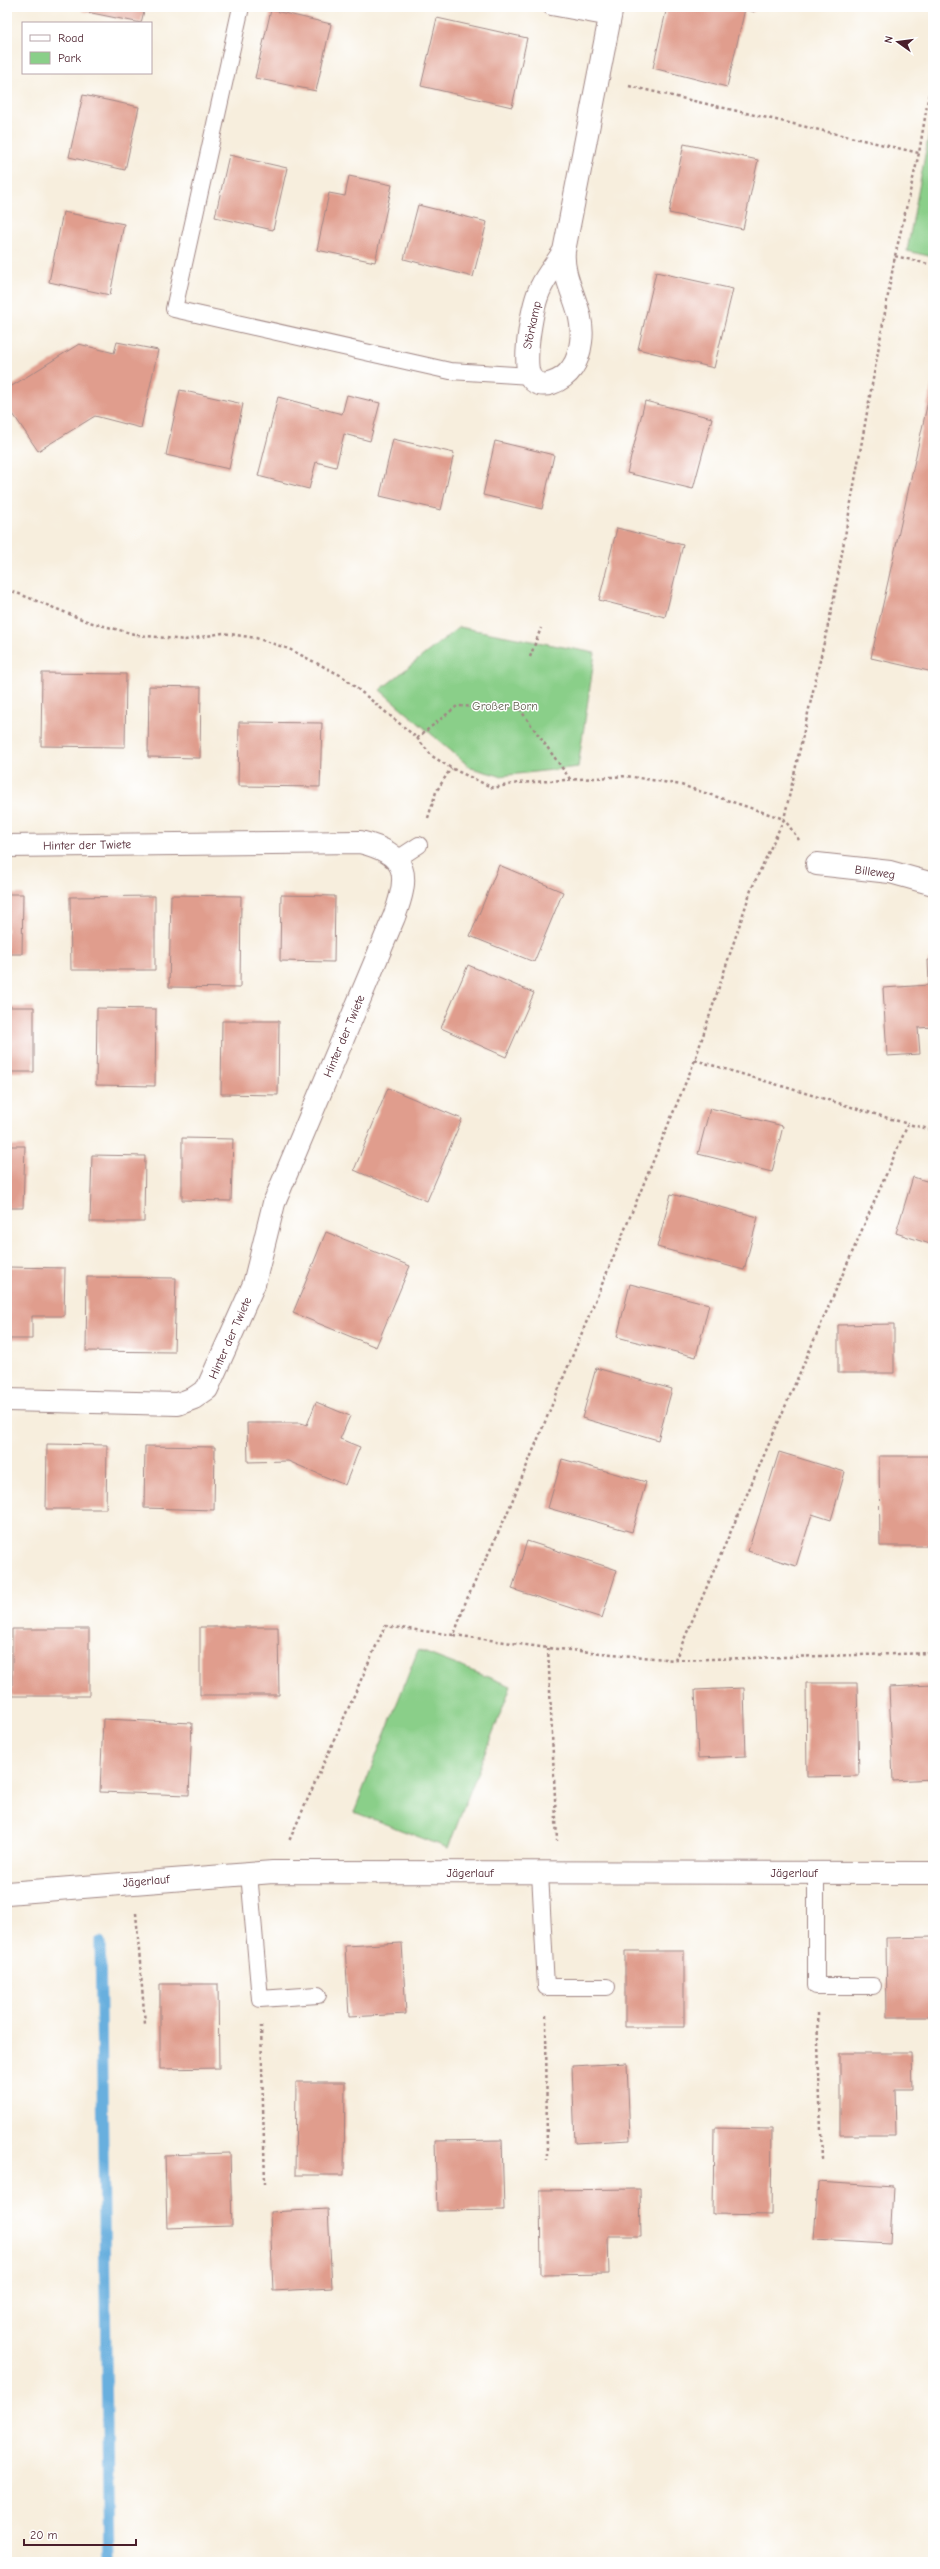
<svg xmlns="http://www.w3.org/2000/svg" width="940" height="2569" font-family="'Comic Neue',sans-serif">
	<style>
		.green { fill: #8acf89; stroke: #6a775a }
		.lines { fill: none; stroke-linecap: round; stroke-linejoin: round }
		.stream { stroke: #67afde; stroke-width: 11 }
		.building { fill: #e09d8d }
		.service-casing { stroke: #a08684; stroke-width: 18 }
		.minor-casing { stroke: #a08684; stroke-width: 24 }
		.path { stroke: #a08684; stroke-width: 2.5; stroke-dasharray: 3 3; stroke-linecap: butt }
		.service { stroke: #fff; stroke-width: 16 }
		.minor { stroke: #fff; stroke-width: 22 }
		.labels { text-anchor: middle; stroke-width: 3; stroke-linejoin: round; paint-order: stroke }
		.street-label { font-size: 12px; fill: #4a1f2b; stroke: #fff }
		.park-label { font-size: 12px; fill: #605d4c; stroke: #fff }
	</style>
	<rect width="100%" height="100%" fill="#fff"/>
	<filter id="ink" filterUnits="userSpaceOnUse"><feTurbulence type="fractalNoise" baseFrequency=".025" numOctaves="2"/><feDisplacementMap in="SourceGraphic" scale="8" xChannelSelector="R" yChannelSelector="G"/><feConvolveMatrix kernelMatrix="1 2 1 2 8 2 1 2 1" color-interpolation-filters="sRGB"/></filter>
	<filter id="wash" filterUnits="userSpaceOnUse"><feTurbulence type="fractalNoise" baseFrequency=".012" numOctaves="4" result="noise"/><feDisplacementMap in="SourceGraphic" scale="16" xChannelSelector="R" yChannelSelector="G"/><feGaussianBlur stdDeviation="0.9" result="paint"/><feColorMatrix in="noise" values="0 0 0 0 0 0 0 0 0 0 0 0 0 0 0 0 0 1.4 0 .05"/><feComposite in="paint" operator="in"/></filter>
	<g filter="url(#wash)">
		<rect width="100%" height="100%" fill="#f7eedd"/>
		<path class="green" d="M933,113V257L907,251Z
			M459,627L595,653L578,767L500,776L471,768L380,690Z
			M418,1650L511,1686L448,1848L354,1812Z"/>
		<g class="lines">
			<path class="stream" d="M100,1942L109,2562"/>
		</g>
		<g id="blocks">
			<path class="building" d="M82,7H145L141,23L82,11Z
				M667,7H755L754,12L745,9L727,87L653,68Z
				M271,10L331,24L316,91L255,78Z
				M437,18L527,38L512,107L421,86Z
				M83,95L139,107L125,170L69,157Z
				M684,144L758,160L743,229L669,213Z
				M229,155L287,168L273,230L215,217Z
				M349,176L392,185L375,262L317,250L329,193L345,196Z
				M418,205L487,222L473,277L404,259Z
				M63,212L124,224L110,295L49,282Z
				M656,272L733,289L714,368L638,349Z
				M117,342L158,350L141,428L95,416L38,451L7,405V389L79,344L114,353Z
				M933,379V672L871,658Z
				M180,390L243,404L229,469L166,455Z
				M347,395L380,403L370,441L344,434L336,467L316,462L309,489L258,476L278,397L342,414Z
				M645,401L712,418L693,489L627,473Z
				M393,439L454,453L441,510L380,496Z
				M495,441L554,455L542,509L483,495Z
				M617,528L683,545L665,617L599,600Z
				M42,673L126,674L125,747L41,746Z
				M149,686L201,687L200,758L148,757Z
				M239,722L322,723L320,787L238,786Z
				M499,865L563,892L534,962L470,936Z
				M7,894H23L22,954H7Z
				M171,895L241,896L240,988L169,987Z
				M281,895L335,896L334,962L280,961Z
				M155,896V970H71L70,897Z
				M928,960H933V1027L918,1028L920,1054L887,1056L883,988L929,985Z
				M468,965L534,993L506,1057L441,1028Z
				M7,1007H34V1072H7Z
				M97,1008L156,1009L155,1086L96,1085Z
				M222,1021H279L278,1095L221,1094Z
				M388,1088L462,1119L427,1201L354,1170Z
				M710,1108L783,1126L772,1172L698,1154Z
				M182,1138L233,1139L231,1201L182,1200Z
				M7,1146H25L23,1208H7Z
				M92,1155L145,1156L144,1222H90Z
				M913,1177L933,1183V1245L896,1233Z
				M671,1194L758,1217L744,1270L657,1247Z
				M326,1232L410,1266L376,1347L293,1313Z
				M7,1267L65,1268L64,1316H32V1339H7Z
				M87,1277L176,1278L174,1352L86,1351Z
				M630,1284L709,1304L696,1357L617,1337Z
				M894,1324V1373H838V1325Z
				M596,1368L672,1389L658,1440L582,1418Z
				M316,1402L350,1416L340,1439L360,1447L345,1485L288,1461L248,1462L247,1423H301L307,1425Z
				M47,1444L107,1445L106,1509H46Z
				M145,1446L215,1447L214,1510L144,1508Z
				M779,1452L845,1472L831,1520L812,1514L796,1566L748,1551Z
				M879,1456H932L933,1546H880Z
				M562,1459L646,1482L632,1532L548,1508Z
				M527,1541L617,1570L602,1618L512,1589Z
				M200,1627H278L279,1695H200Z
				M12,1629H89V1696H12Z
				M806,1683H857L859,1776L807,1777Z
				M933,1685V1779L893,1781L889,1687Z
				M744,1688L746,1756L698,1758L695,1690Z
				M103,1719L192,1723L189,1795L100,1792Z
				M933,1937V2017H887L886,1938Z
				M402,1943L406,2014L349,2017L345,1946Z
				M625,1951H684V2027H625Z
				M160,1984H218L219,2068L160,2069Z
				M840,2053H911L912,2089H895L896,2135H840Z
				M627,2063L630,2140L575,2143L572,2066Z
				M296,2082H345L344,2175H295Z
				M714,2128L772,2129L771,2215L713,2214Z
				M502,2140L504,2210L437,2211L435,2141Z
				M230,2153L232,2226L167,2228L165,2155Z
				M818,2182L893,2187L890,2243L814,2239Z
				M640,2189L641,2236H608L609,2274L541,2275L540,2190Z
				M328,2209L332,2288L273,2291L270,2212Z"/>
		</g>
	</g>
	<g filter="url(#ink)">
		<use href="#blocks" fill-opacity="0" stroke="#a08684" stroke-width="1"/>
		<g class="lines">
			<g class="service-casing">
				<path id="service" d="M241,7L174,309L450,371L530,376
					M551,7L610,18
					M396,860L419,845
					M249,1873L260,1999L318,1995
					M540,1873L546,1987H607
					M816,1873V1986H873"/>
			</g>
			<g class="minor-casing">
				<path id="minor" d="M564,251C557,263 547,274 541,287C533,302 522,361 530,376C539,394 564,380 572,368C577,361 580,350 581,342C586,308 561,283 564,251L612,7
					M7,846L360,842C409,854 410,875 394,917L274,1203L254,1284L207,1389L194,1398L178,1404L7,1400
					M817,864L890,872L933,884
					M7,1893L273,1872L933,1873"/>
			</g>
			<path class="path" d="M629,86L919,153
				M895,256L933,265
				M7,589L89,622L138,635L185,640L223,633L256,638L289,649L342,676L417,738L432,756L451,768L493,788L518,783L627,776L681,785L784,819L751,890L695,1060L506,1516L466,1601L454,1635L385,1626L289,1841
				M530,657L541,628
				M417,738L457,706L519,708L570,779
				M428,818L436,792L451,768
				M799,840L784,819L833,603L895,256L919,153L933,70
				M695,1060L908,1124
				M454,1635L548,1648L675,1660L908,1124L933,1130
				M548,1648L557,1841
				M675,1660L933,1653
				M136,1913L145,2024
				M817,2013L822,2160
				M546,2015L547,2160
				M261,2026L265,2184"/>
			<use href="#service" class="service"/>
			<use href="#minor" class="minor"/>
		</g>
	</g>
	<g class="labels">
		<g class="street-label">
			<text transform="translate(532 325) rotate(-78)" y="4">Störkamp</text>
			<text transform="translate(87 845) rotate(-1)" y="4">Hinter der Twiete</text>
			<text transform="translate(875 872) rotate(8)" y="4">Billeweg</text>
			<text transform="translate(344 1036) rotate(-67)" y="4">Hinter der Twiete</text>
			<text transform="translate(230 1338) rotate(-66)" y="4">Hinter der Twiete</text>
			<text x="470" y="1877">Jägerlauf</text>
			<text x="794" y="1877">Jägerlauf</text>
			<text transform="translate(146 1881) rotate(-5)" y="4">Jägerlauf</text>
		</g>
		<g class="park-label">
			<text x="505" y="710">Großer Born</text>
		</g>
	</g>
	<rect width="940" height="2569" fill="none" stroke="#fff" stroke-width="24"/>
	<rect x="22" y="22" width="130" height="52" fill="#ffffff" stroke="#b7a5aa"/>
	<rect x="30" y="35" width="20" height="6" fill="#ffffff" stroke="#b7a5aa"/>
	<text x="58" y="42" font-size="12" fill="#4a1f2b">Road</text>
	<rect x="30" y="52" width="20" height="12" fill="#8acf89" stroke="#b7a5aa"/>
	<text x="58" y="62" font-size="12" fill="#4a1f2b">Park</text>
	<g transform="translate(898 42) rotate(284)" stroke="#ffffff" stroke-width="3" paint-order="stroke">
	<path d="M0-3L7 15L0 10L-7 15Z" fill="#4a1f2b"/>
	<text y="-6" font-size="11" font-weight="bold" text-anchor="middle" fill="#4a1f2b">N</text>
	</g>
	<path d="M24 2539v6h112v-6" fill="none" stroke="#4a1f2b" stroke-width="2"/>
	<text x="30" y="2539" font-size="12" fill="#4a1f2b" stroke="#ffffff" stroke-width="3" paint-order="stroke">20 m</text>
</svg>
